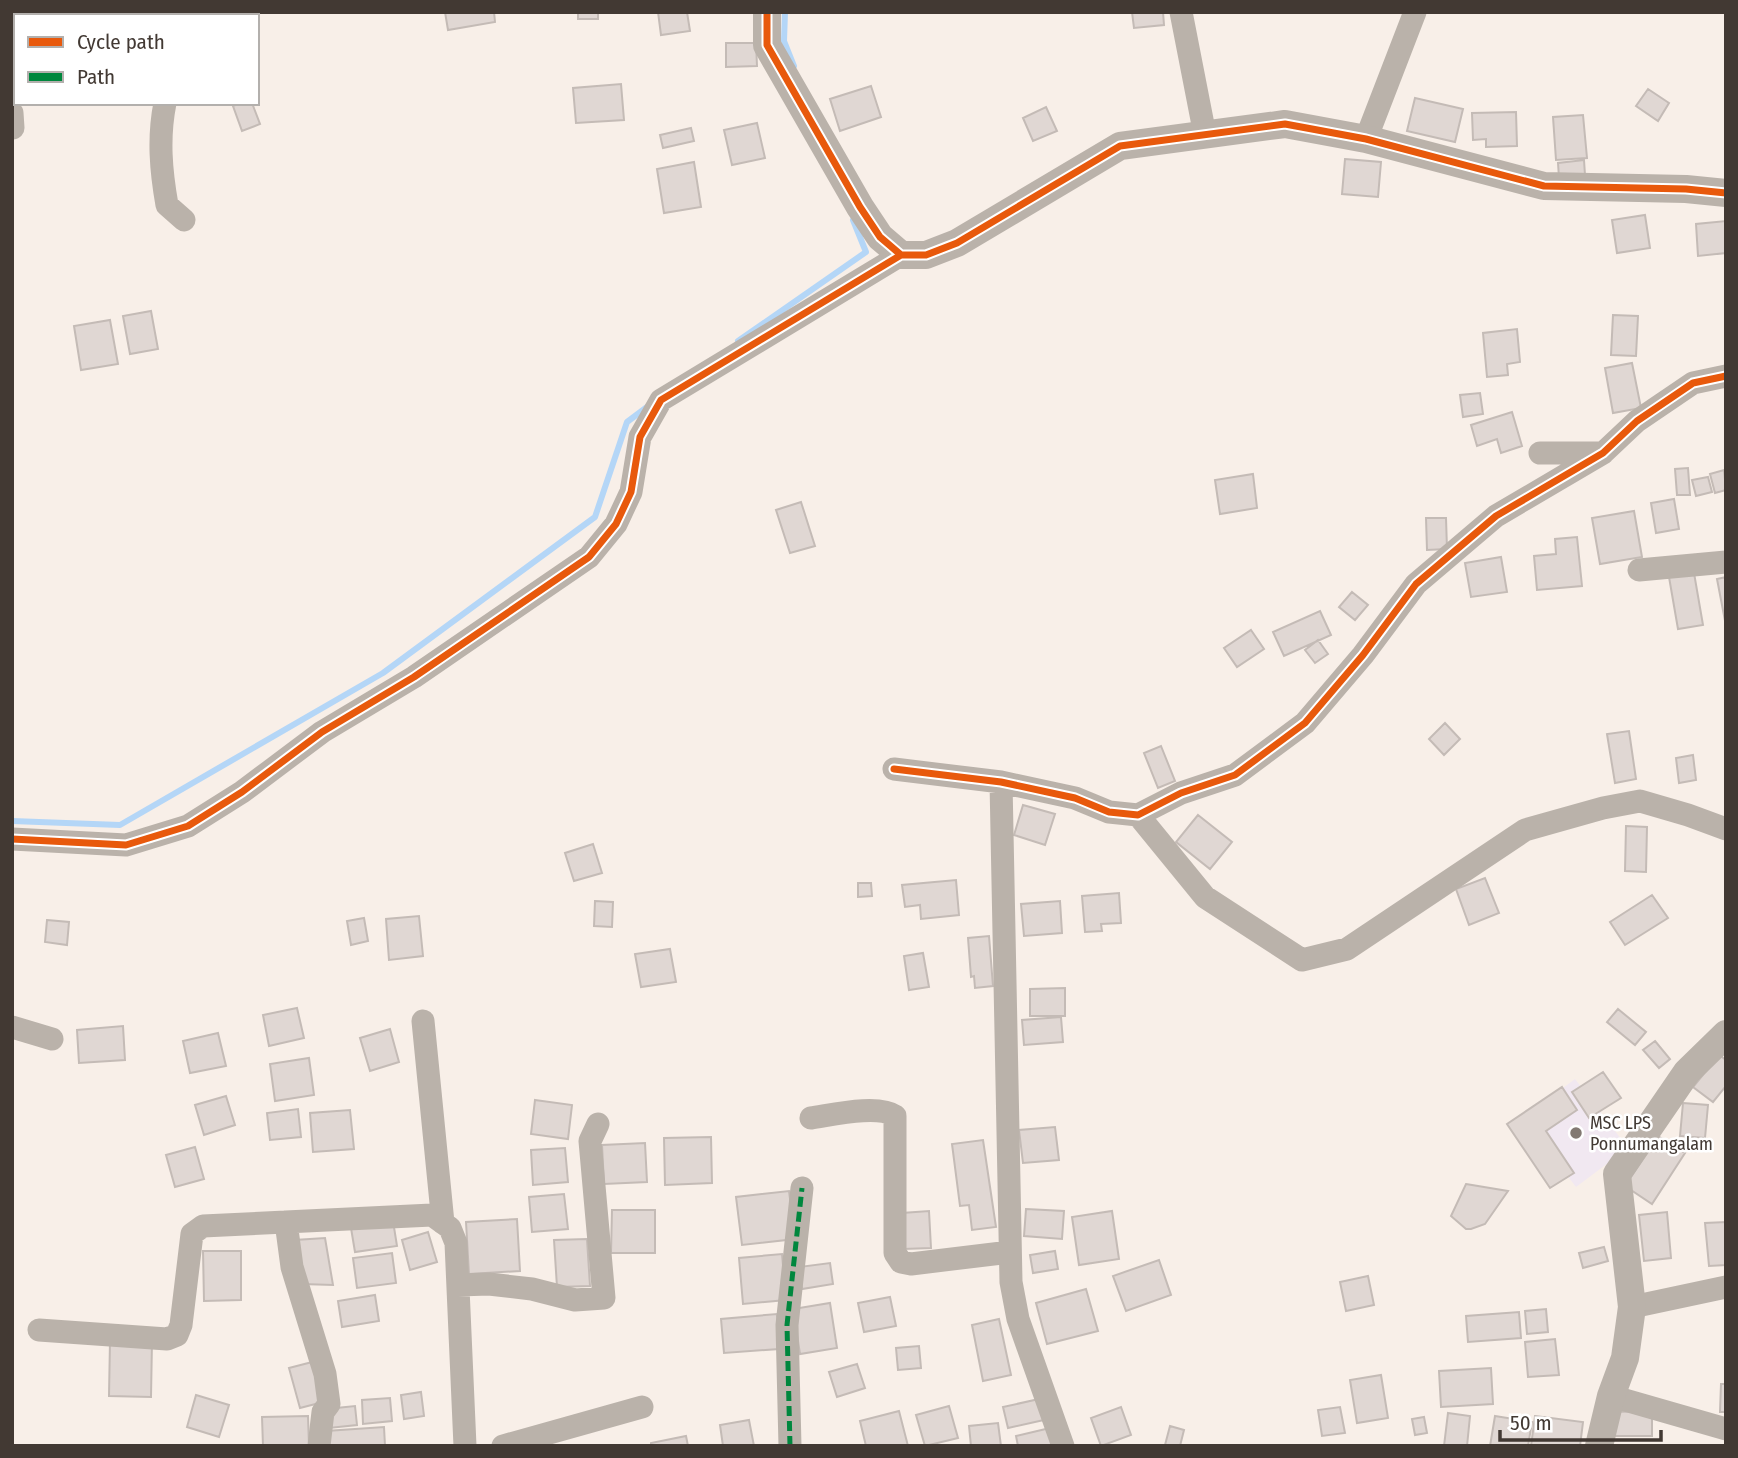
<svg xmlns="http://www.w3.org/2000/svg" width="1738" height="1458" font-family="'Fira Sans Condensed',sans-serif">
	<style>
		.education { fill: #f1e8f1 }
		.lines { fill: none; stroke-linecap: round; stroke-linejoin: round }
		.stream { stroke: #b4d6f7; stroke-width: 6 }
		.building { fill: #e0d7d3; stroke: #c4bbb6; stroke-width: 2 }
		.minor { stroke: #bab2aa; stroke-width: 23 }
		.tertiary { stroke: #bab2aa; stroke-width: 28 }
		.quiet { stroke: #00873e; stroke-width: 5; stroke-dasharray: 10 5; stroke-linecap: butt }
		.cycleway-casing { stroke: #fff; stroke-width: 11 }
		.cycleway { stroke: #e8590c; stroke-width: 7 }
		.poi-dot { fill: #827972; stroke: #fff; stroke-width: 2.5 }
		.labels { text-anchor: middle; stroke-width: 5; stroke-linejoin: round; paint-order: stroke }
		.poi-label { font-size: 18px; fill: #423933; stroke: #fff; text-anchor: start }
	</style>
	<rect width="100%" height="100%" fill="#f8efe8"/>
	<path class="education" d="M1575,1079L1628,1148L1576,1187L1523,1118Z"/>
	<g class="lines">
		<path class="stream" d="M785,12L784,41L794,66
			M738,341L866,252L853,220
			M12,821L120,825L383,673L595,517L627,422L647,407"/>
	</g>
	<path class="building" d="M12,12H46L47,16H16V31L12,32Z
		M61,12H101V16H61Z
		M126,12H154L143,13L144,16H126Z
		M210,12H235V16H210Z
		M445,12H494L495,22L448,30Z
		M578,12H598V19H578Z
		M658,12H687L690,31L661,35Z
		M1132,12H1163L1164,25L1134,28Z
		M726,43H756L757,66L726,67Z
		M621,84L624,120L576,123L573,88Z
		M871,86L881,117L840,131L830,99Z
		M1648,89L1669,103L1658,121L1636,106Z
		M1415,98L1463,109L1455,142L1407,131Z
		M240,103H252L260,124L242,131L233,106Z
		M1046,107L1057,131L1033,141L1023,118Z
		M1516,112L1517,146L1486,147V139L1473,140L1472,113Z
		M1583,115L1587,158L1556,160L1553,117Z
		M757,123L765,158L732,165L724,130Z
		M691,128L694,141L663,148L660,135Z
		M1345,159L1381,162L1378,197L1342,194Z
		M1584,160L1585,175L1559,178L1558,163Z
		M694,162L701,207L664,213L657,169Z
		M1645,215L1650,248L1617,253L1612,220Z
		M1726,221V253L1698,256L1696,224Z
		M151,311L158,349L130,354L123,316Z
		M1613,315L1638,316L1636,356L1611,355Z
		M110,320L118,364L81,370L74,326Z
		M1517,329L1520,362L1507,364L1508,375L1487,377L1483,333Z
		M1632,363L1641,408L1613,413L1605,368Z
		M1480,393L1483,414L1463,417L1460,395Z
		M1512,412L1522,446L1501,453L1497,439L1477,446L1471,425Z
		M1688,468L1690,495H1677L1675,469Z
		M1724,470L1726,490L1715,493L1710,474Z
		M1253,474L1257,508L1220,514L1215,480Z
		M1708,477L1712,492L1696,496L1692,480Z
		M1674,499L1679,529L1656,533L1651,503Z
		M801,502L815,546L790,553L776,510Z
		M1634,511L1642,557L1600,564L1592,518Z
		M1426,518H1446L1447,549L1427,550Z
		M1577,537L1582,586L1537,590L1534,556L1556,554L1555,539Z
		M1501,557L1507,592L1471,597L1465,563Z
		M1694,573L1703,625L1678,629L1669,577Z
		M1726,577V626L1717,579Z
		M1352,592L1368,605L1355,620L1339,607Z
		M1320,611L1331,635L1284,656L1273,632Z
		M1251,630L1264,649L1237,667L1224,648Z
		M1318,640L1328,654L1315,663L1305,650Z
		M1445,723L1460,739L1444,755L1429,739Z
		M1629,731L1636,779L1615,783L1607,734Z
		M1161,746L1175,781L1158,788L1144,753Z
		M1693,755L1696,780L1679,783L1676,758Z
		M1023,805L1055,814L1045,845L1014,835Z
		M1198,815L1232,842L1210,869L1176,842Z
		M1626,826L1647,827L1646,872L1625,871Z
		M593,844L602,873L574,881L565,853Z
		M1485,878L1499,913L1469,925L1456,889Z
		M956,880L959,915L921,919L920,905L905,907L902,885Z
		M858,883H871L872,896L858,897Z
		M1119,893L1121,923L1101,924L1102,931L1085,932L1082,896Z
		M1652,895L1668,918L1625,945L1610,922Z
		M595,901L613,902L612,927L594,926Z
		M1060,901L1062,933L1024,936L1021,904Z
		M419,916L423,956L389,960L386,919Z
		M364,918L368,941L351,945L347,921Z
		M47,920L69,922L67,945L45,942Z
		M989,936L993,986L975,988L974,976L971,977L968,938Z
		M670,949L676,982L641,987L635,954Z
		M923,953L929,987L909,990L904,956Z
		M1065,988V1016H1030V989Z
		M297,1008L304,1038L269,1046L263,1015Z
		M1618,1009L1646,1032L1635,1045L1607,1022Z
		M1061,1017L1063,1042L1024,1045L1022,1020Z
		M123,1026L125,1060L79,1063L77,1030Z
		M390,1029L399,1062L370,1071L360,1038Z
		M218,1033L226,1066L190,1073L183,1041Z
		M1655,1041L1670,1059L1659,1068L1643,1050Z
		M1719,1055L1726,1060V1086L1713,1102L1693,1087Z
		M309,1058L314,1095L275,1101L270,1064Z
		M1603,1072L1621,1098L1589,1118L1572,1092Z
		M1562,1087L1577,1110L1546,1131L1574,1173L1550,1188L1507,1124Z
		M226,1096L235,1125L204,1135L195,1105Z
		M535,1100L572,1105L568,1139L531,1134Z
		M1683,1103L1708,1105L1705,1138L1680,1136Z
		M298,1109L301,1137L270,1140L267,1113Z
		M350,1110L354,1149L313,1152L310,1113Z
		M1055,1127L1059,1160L1023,1163L1019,1130Z
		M1658,1136L1685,1153L1652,1204L1625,1186Z
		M711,1137L712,1183L665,1185L664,1138Z
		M983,1140L996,1227L972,1230L969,1205L960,1206L952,1144Z
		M645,1143L647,1182L604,1184L602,1145Z
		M195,1147L204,1179L175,1187L166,1155Z
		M565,1148L568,1182L533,1185L531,1150Z
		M1466,1184L1508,1191L1485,1224L1471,1229H1466L1451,1216Z
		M789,1191L795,1239L742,1245L736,1197Z
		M564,1194L568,1229L532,1232L529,1197Z
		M1026,1209L1064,1211L1062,1239L1024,1236Z
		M612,1210H655V1253H611Z
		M929,1211L931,1248L903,1249L902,1213Z
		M1112,1211L1119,1259L1079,1265L1072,1217Z
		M1667,1212L1671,1258L1644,1261L1639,1215Z
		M517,1219L520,1271L469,1274L466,1222Z
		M393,1221L397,1246L355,1252L351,1228Z
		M1726,1222V1265L1709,1266L1705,1223Z
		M428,1232L437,1262L410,1270L402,1240Z
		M325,1238L333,1285L302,1284L295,1240Z
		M587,1239L590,1286L557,1287L554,1240Z
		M1604,1247L1608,1261L1583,1268L1579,1253Z
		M203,1251H241V1300L204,1301Z
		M1055,1251L1058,1269L1033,1273L1030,1255Z
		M392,1253L396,1283L357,1288L353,1258Z
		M782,1254L786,1300L743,1304L739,1258Z
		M1159,1260L1171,1295L1126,1311L1113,1276Z
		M830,1263L833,1284L802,1289L799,1267Z
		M1368,1276L1374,1305L1346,1311L1340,1282Z
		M1086,1289L1098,1331L1047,1344L1036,1303Z
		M375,1295L379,1321L342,1327L338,1301Z
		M890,1297L896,1326L864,1332L858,1303Z
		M830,1303L837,1348L800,1354L793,1309Z
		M1546,1309L1548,1332L1527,1334L1525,1311Z
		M1519,1312L1521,1338L1468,1342L1466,1316Z
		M777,1314L779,1349L724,1353L721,1319Z
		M999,1319L1011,1375L983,1381L972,1325Z
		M1555,1339L1559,1375L1528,1377L1525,1342Z
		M110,1341H152L151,1397L109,1396Z
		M919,1346L921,1368L898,1370L896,1348Z
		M316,1361L327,1401L300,1408L289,1368Z
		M857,1364L865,1388L837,1397L829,1372Z
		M1491,1368L1493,1404L1441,1407L1439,1371Z
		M1381,1375L1388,1418L1357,1423L1350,1380Z
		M1721,1384H1726V1412H1720Z
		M421,1392L424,1416L404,1419L401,1395Z
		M196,1395L229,1405L219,1437L187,1427Z
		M390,1398L392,1421L363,1424L362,1400Z
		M1039,1399L1044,1420L1008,1428L1003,1407Z
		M355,1406L357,1425L329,1428L327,1409Z
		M949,1406L958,1438L925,1446L916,1415Z
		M1121,1407L1131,1435L1101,1446L1091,1418Z
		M1340,1407L1345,1433L1322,1436L1318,1410Z
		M899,1411L908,1446H866L860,1421Z
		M1652,1411V1436H1612L1611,1412Z
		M1448,1413L1470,1416L1467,1446H1444Z
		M308,1416L309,1446H263L262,1417Z
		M1495,1416L1532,1422L1528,1446H1490Z
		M1535,1416L1583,1422L1580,1446H1531Z
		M1424,1417L1427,1433L1415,1435L1412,1419Z
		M749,1420L754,1446H723L720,1425Z
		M998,1423L1001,1446H971L969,1426Z
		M1170,1426L1184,1430L1180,1446L1165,1445Z
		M384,1427L385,1446H327L326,1431Z
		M1050,1428L1055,1446H1018L1016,1436Z
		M686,1436L688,1446H651V1443Z"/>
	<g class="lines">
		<path class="minor" d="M1181,12L1205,135
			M180,16V12
			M165,103C158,138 161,171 167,205L184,220
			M12,113L13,128
			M1366,139L1415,12
			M1540,453H1603
			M1639,570L1726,562
			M894,769L1001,782L1075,798L1109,812L1138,815L1181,793L1235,775L1305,723L1363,655L1416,584L1496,516L1603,453L1637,421L1693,383L1726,376
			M1001,782L1011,1282L1018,1319L1063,1446
			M1138,815L1205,897L1302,960L1347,949L1525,830L1603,808L1640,801L1688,815L1726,829
			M12,839L126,845L188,826L242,792L322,732L414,677L589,557L616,524L631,492L640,437L661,400L901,255
			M423,1021L443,1223
			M12,1027L52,1039
			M811,1118C832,1115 878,1104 895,1116V1253L901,1262L911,1264L1010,1252
			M286,1222L292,1267L325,1374L329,1404L323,1412L319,1446
			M458,1285L489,1284L532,1289L575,1300L604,1298L590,1141L598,1124
			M1632,1307L1726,1287
			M39,1330L167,1339L177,1335L181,1325L192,1234L203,1226L432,1215L450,1228L456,1243L465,1446
			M1611,1396L1726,1429
			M503,1446L642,1407
			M790,1446L787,1325L802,1188"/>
		<path class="tertiary" d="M767,12V45L860,207L880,237L901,255H926L957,243L1120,146L1285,124L1366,139L1544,186L1686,189L1726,193
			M1599,1446L1611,1396L1625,1358L1632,1307L1617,1174L1687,1072L1726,1034"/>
		<path class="quiet" d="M790,1446L787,1325L802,1188"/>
		<g class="cycleway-casing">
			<path id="cycleway" d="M767,12V45L860,207L880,237L901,255H926L957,243L1120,146L1285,124L1366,139L1544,186L1686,189L1726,193
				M894,769L1001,782L1075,798L1109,812L1138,815L1181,793L1235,775L1305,723L1363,655L1416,584L1496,516L1603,453L1637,421L1693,383L1726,376
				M12,839L126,845L188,826L242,792L322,732L414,677L589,557L616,524L631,492L640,437L661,400L901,255"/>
		</g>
		<use href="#cycleway" class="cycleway"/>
	</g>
	<circle class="poi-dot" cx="1576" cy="1133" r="7"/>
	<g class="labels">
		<g class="poi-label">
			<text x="1590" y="1129">MSC LPS<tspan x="1590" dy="21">Ponnumangalam</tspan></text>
		</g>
	</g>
	<rect width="1738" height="1458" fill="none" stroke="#423933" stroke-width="28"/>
	<rect x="14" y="14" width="245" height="91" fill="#ffffff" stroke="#b3b0ad" stroke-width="2"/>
	<rect x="28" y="37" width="35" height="10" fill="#e8590c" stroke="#b3b0ad" stroke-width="2"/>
	<text x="77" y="49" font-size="21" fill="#423933">Cycle path</text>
	<rect x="28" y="72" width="35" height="10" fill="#00873e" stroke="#b3b0ad" stroke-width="2"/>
	<text x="77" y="84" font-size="21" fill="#423933">Path</text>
	<path d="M1500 1430v10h161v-10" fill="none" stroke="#423933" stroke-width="3.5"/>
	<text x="1510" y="1430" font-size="21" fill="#423933" stroke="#ffffff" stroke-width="5" paint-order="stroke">50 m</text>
</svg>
